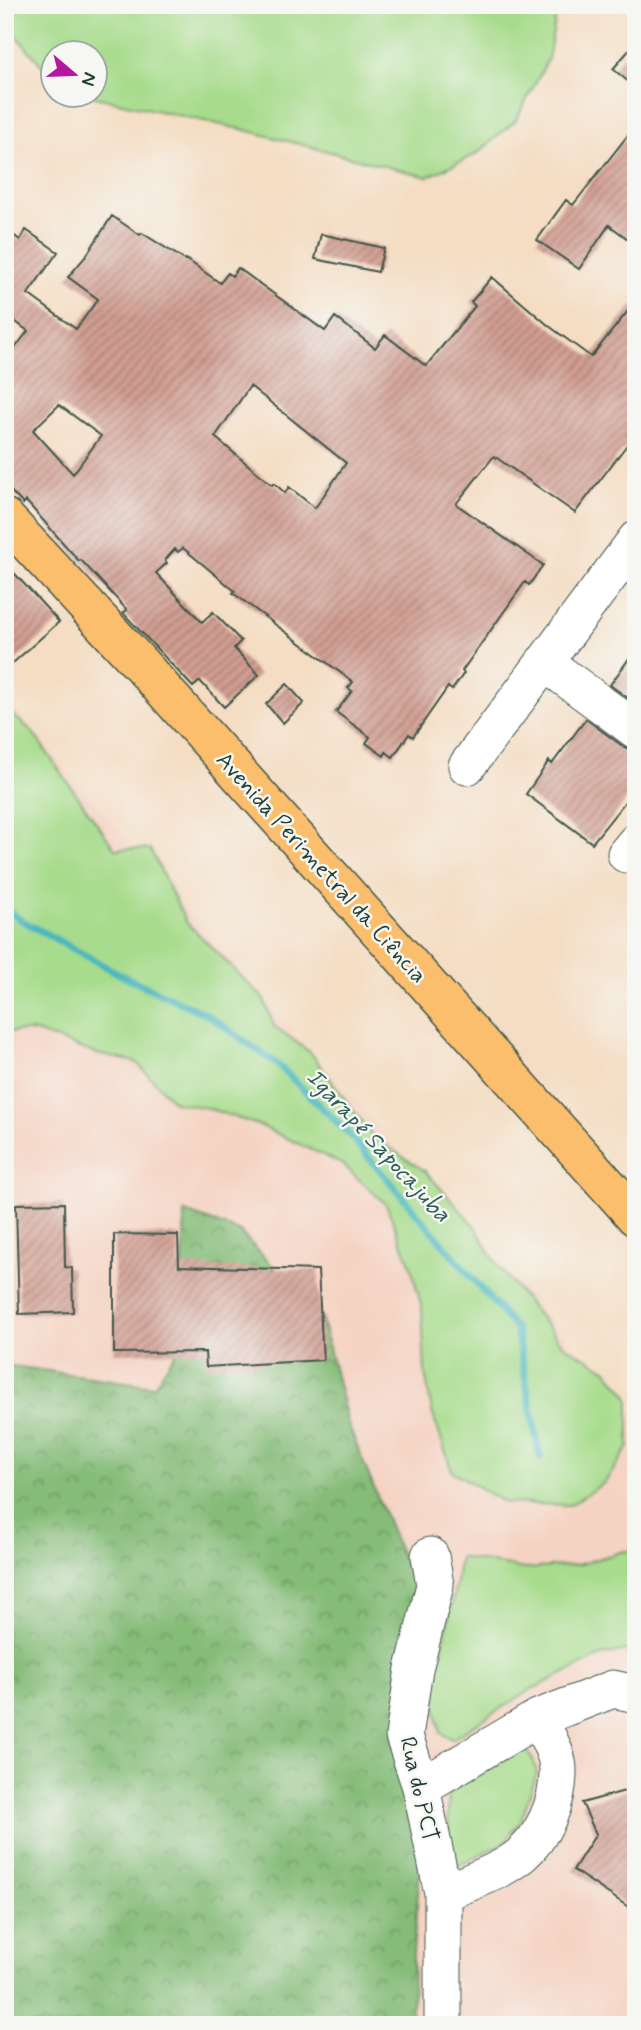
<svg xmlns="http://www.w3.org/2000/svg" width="641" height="2030" font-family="Mynerve,sans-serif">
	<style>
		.built { fill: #f5d3c2 }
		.green { fill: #a7dc8c; stroke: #638c60; stroke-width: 2 }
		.forest { fill: url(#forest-crowns); stroke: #527c56; stroke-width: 2 }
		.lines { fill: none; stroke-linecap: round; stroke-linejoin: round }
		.stream { stroke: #48b7be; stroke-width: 7 }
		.building { fill: url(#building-hatch); fill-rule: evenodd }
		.minor-casing { stroke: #3f5549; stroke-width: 39 }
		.major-casing { stroke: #3f5549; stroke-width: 41 }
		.minor { stroke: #fff; stroke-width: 37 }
		.major { stroke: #fabe6d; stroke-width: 38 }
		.labels { text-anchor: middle; stroke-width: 5; stroke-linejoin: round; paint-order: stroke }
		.street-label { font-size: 23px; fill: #1f3d34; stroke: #f6f6f2 }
		.water-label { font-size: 24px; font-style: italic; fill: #295c56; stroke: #f6f6f2 }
	</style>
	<defs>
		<pattern id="forest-crowns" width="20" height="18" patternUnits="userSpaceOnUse" patternTransform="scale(1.75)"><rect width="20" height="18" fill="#85bc78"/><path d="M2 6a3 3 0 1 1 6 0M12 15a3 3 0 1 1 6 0" fill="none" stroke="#6c9a63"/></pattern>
		<pattern id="building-hatch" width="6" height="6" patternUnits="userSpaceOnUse" patternTransform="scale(1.75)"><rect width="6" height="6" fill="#d19d91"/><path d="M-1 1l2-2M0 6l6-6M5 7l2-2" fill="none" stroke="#a98177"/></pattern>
	</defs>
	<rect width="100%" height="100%" fill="#f6f6f2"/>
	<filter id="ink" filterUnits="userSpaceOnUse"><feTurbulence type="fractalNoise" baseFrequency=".0143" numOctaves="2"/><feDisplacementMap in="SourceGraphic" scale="14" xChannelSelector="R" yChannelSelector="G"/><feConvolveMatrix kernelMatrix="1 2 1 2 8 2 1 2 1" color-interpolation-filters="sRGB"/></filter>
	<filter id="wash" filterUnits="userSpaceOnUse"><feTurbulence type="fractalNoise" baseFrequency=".00686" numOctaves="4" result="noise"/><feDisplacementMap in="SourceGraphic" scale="28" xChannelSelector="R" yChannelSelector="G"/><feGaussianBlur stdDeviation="1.57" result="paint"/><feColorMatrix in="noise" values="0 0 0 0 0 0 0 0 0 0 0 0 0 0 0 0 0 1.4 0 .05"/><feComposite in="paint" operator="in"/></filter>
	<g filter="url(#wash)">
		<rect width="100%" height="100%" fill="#f4ddc3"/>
		<path class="built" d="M5,698L227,958L636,1415V2025H5Z"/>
		<path class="green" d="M5,5H558L548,59L516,120L477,154L427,177L245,130L86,95L94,94V52H52V77L5,23Z
			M5,709L31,730L115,849H150L186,922L264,999L274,1026L311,1053L374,1138L425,1171L474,1225L498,1266L563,1345L606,1369L629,1397V1447L605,1482L570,1505L505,1503L452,1471L432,1412L425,1373L422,1308L410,1263L386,1204L342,1164L261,1126L207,1108L174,1102L136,1062L97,1054L33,1031L5,1032Z
			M624,1551L636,1552V1648L603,1655L530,1690L452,1739L441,1733C427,1684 443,1652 452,1605C455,1589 457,1573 460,1557L525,1569L577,1565Z
			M525,1748L533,1759L537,1773L521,1820L505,1842L458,1866C447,1843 447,1819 449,1794L489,1762Z"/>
		<path class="forest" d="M185,1212L239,1231L321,1316L348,1424L420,1602L398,1674L426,1797L413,1953L412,2025H5V1365L154,1386L179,1347Z"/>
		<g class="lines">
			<path class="stream" d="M5,908L21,920L123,976L208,1015L277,1064L347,1132L516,1329L540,1457"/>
		</g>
		<g id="blocks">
			<path class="building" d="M636,42V88L613,69Z
				M636,125V245L609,225L579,269L537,240L566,200L573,205Z
				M112,216L140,235L142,233L185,260L186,259L220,283L228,273L232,276L238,268L325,331L335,317L375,348L385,335L426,366L475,306L471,302L492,277L549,326L591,357L636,301V433L575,513L494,456L456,504L543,565L529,585L525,582L462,671L464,673L452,690L448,687L413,737L409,734L393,757L386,752L384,756L366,743L370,737L336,712L352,691L348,688L353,682L233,593L235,591L183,548L178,552L175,549L165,560L167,563L156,573L202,622L213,612L241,641L234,648L259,675L224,707L200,681L193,687L123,613L127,610L81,560L79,561L26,501L23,504L5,485V361L28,331L5,314V229L20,240L26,230L58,252L28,294L76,329L98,299L68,277L86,256ZM250,386L346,463L315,508L289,487L285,493L274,483L272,485L215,437ZM59,405L101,436L73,474L33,430Z
				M321,234L384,248L378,272L315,259Z
				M5,563L59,622L5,670Z
				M636,649V704L610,685Z
				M287,684L304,703L283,723L266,704Z
				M586,719L624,747L636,751V788L592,843L526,794L549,761L552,764Z
				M64,1203L65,1267L72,1268L73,1312L19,1314L16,1204Z
				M114,1234L178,1235L179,1266L318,1270L323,1360L206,1367L205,1352L114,1353Z
				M632,1789L636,1808V1912L573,1870L596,1834L582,1803Z"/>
		</g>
	</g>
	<g filter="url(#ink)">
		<use href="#blocks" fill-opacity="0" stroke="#3f5549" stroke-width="2"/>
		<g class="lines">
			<g class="minor-casing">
				<path id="minor" d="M544,662L636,730
					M467,766L636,540
					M626,854L636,842
					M430,1556L435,1585L414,1669L404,1736L421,1787L443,1893V2025
					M421,1787L538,1718L613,1689L636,1694
					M443,1893C469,1882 499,1873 521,1855C543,1836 558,1803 558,1773C559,1754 546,1735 538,1718"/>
			</g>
			<g class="major-casing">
				<path id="major" d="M5,518L143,667L636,1217"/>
			</g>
			<use href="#minor" class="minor"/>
			<use href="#major" class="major"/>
		</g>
	</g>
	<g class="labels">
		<g class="street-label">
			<text transform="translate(322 867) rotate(48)" y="8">Avenida Perimetral da Ciência</text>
			<text transform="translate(420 1789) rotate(77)" y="8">Rua do PCT</text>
		</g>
		<g class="water-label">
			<text transform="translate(379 1145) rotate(47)" y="8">Igarapé Sapocajuba</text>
		</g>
	</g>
	<rect width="641" height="2030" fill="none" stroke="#f6f6f2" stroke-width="28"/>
	<g transform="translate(74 74) rotate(109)"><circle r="33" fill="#f6f6f2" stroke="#a0aca6" stroke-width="2"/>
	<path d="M0-5L12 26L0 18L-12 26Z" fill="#b5179e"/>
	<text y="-10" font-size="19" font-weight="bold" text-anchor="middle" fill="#1f3d34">N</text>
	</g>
</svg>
